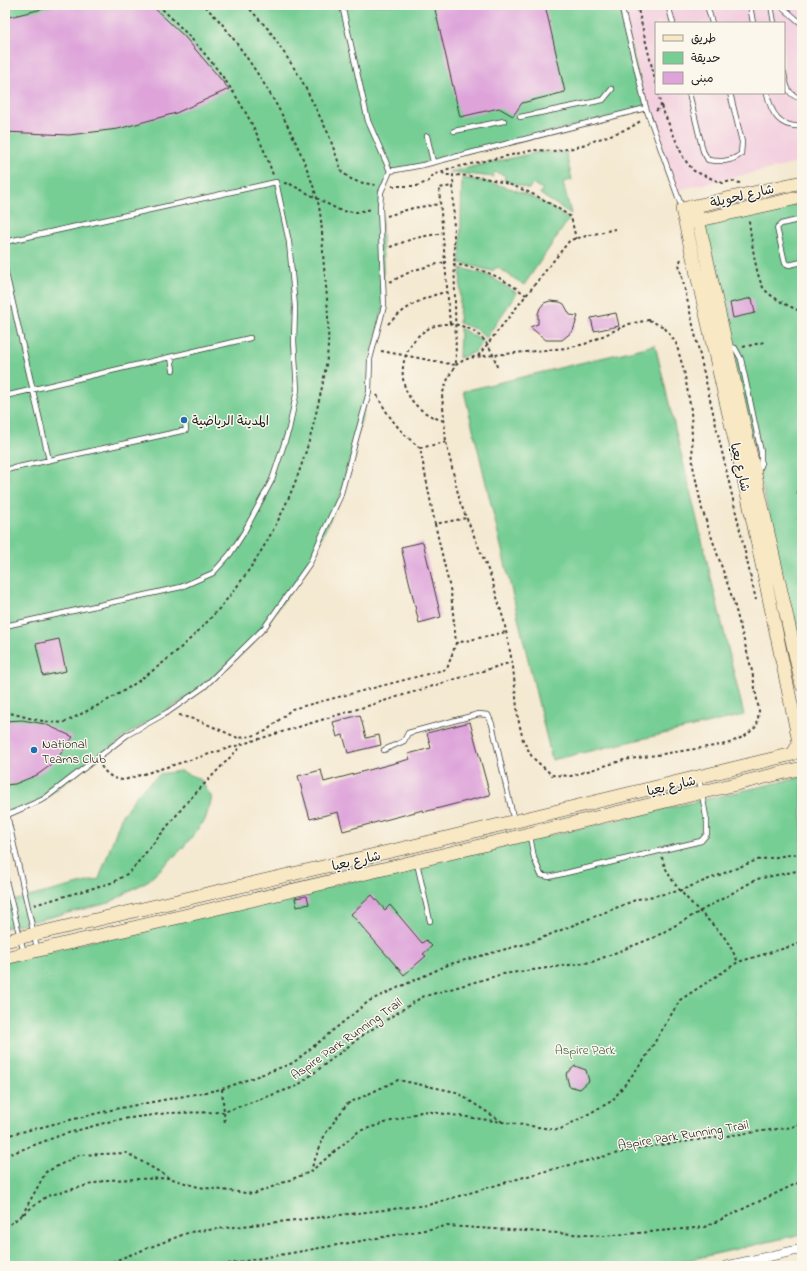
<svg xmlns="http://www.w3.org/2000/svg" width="807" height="1271" font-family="'Indie Flower','Playpen Sans Arabic',sans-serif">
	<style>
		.built { fill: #f3cfdf; fill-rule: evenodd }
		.green { fill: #76ce94; stroke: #497558 }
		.building { fill: #dea4da }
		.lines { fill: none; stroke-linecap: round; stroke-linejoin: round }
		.lane-casing { stroke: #3c3b37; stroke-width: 6 }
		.street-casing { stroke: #3c3b37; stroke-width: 10 }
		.secondary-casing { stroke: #3c3b37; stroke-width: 14 }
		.path { stroke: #3c3b37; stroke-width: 2; stroke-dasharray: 3 3; stroke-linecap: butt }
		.lane { stroke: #fff; stroke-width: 4.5 }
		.street { stroke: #fff; stroke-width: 9 }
		.secondary { stroke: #f8e8c3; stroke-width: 13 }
		.poi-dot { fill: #1f6fb2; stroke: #fbf7ec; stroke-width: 1.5 }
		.labels { text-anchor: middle; stroke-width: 3; stroke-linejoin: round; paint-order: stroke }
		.street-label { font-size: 13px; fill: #1c1c1c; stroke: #fbf7ec }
		.poi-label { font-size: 13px; fill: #1c1c1c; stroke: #fbf7ec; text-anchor: start }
		.park-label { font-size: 13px; fill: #3c5a46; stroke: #fbf7ec }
	</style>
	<rect width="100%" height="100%" fill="#fbf7ec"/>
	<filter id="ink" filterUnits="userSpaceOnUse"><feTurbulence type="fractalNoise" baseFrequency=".025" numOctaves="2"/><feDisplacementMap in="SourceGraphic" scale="8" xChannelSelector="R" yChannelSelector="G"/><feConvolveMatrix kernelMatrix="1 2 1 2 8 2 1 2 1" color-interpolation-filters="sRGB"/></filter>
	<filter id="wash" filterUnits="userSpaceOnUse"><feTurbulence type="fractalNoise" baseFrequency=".012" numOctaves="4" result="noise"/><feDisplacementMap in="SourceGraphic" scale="16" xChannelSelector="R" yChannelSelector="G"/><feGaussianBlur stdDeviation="0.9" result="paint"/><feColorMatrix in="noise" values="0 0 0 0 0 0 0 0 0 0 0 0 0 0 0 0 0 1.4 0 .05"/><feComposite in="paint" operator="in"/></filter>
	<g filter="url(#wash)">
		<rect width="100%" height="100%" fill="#f4e9d1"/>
		<path class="built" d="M622,5H802V162L678,190L649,110ZM656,23H784V93H656Z"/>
		<path class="green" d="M5,5H621L646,108L390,172L381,192L384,306L370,359L369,392L340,497L310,563L264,628L204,687L127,735L44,799L5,816Z
			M539,152L566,153L572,180L563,182L571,214L540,194L543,189L532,184L529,189L504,180L505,175L494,172L493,177L449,172Z
			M462,178C507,184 532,194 569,219L524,285L497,267L492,271L460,263Z
			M802,202V663L703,223Z
			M461,268L488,275L517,293L486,338L475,329L459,323Z
			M460,328L483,341L475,352L459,358Z
			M655,345L744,715L552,760L464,391Z
			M180,771L200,779L212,798L205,820L182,849L149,880L109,903L5,928V903L99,879L122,815L140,791L160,774Z
			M802,777V1234L663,1266H5V961Z"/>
		<g id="blocks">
			<path class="building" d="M59,5H151L184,36L229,89L176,113L118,129L69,135L5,132V18Z
				M434,5H545L565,92L522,103L513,116L499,108L460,117Z
				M752,298L755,313L733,318L730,303Z
				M550,301L560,302L564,304L570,315L578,316L573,331L562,340H546L530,327L538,324V314L540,308L544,303Z
				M616,313L619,326L594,331L591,318Z
				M423,542L441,617L419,623L401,547Z
				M59,639L66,671L43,676L36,644Z
				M360,715L366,738L379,735L381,745L348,753L343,735L337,737L333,722Z
				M22,720L45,724L73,737L54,763L37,775L15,784L5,785V721Z
				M470,722L490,795L424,812L423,810L343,831L338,812L310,819L298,776L321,770L324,782L410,759L408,754L431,748L427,733Z
				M372,895L385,910L390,905L422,943L426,940L432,946L423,954L426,956L404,975L351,914Z
				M307,896L309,904L297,907L295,898Z
				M575,1066L586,1070L589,1081L580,1089L569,1086L566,1074Z"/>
		</g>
	</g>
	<g filter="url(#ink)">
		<use href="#blocks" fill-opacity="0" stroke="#3c3b37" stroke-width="1"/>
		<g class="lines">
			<g class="lane-casing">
				<path id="lane" d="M342,5L368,121L390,171
					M621,5L646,108L682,208
					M668,5L673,23
					M707,5L712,23
					M750,5L753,23
					M771,5L774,23
					M780,5L802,24
					M784,73C786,85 788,97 802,98
					M689,93L703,151L708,160C720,162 731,162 741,154L742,142L730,93
					M767,93C771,113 779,128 802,126
					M520,117L603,100L612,89
					M454,131L504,121
					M427,136L433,162
					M802,219L781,224L777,228L785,263L789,265L802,262
					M5,242L276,182L289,242L295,307L294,341L297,390L289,429L272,480L243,534L230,554L213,573L181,587L5,626
					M5,269L49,460
					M727,346L735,348L741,359L761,452V466L757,472
					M171,357L173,370
					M5,396L250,338
					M5,470L186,430L185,421
					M384,750L404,741L408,733L479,714L488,715L492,724L514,821
					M7,815L37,948
					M5,816L44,799L127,735L168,712L204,687L264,628L310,563L323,533L340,497L369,392L370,359L384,306L380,207L381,192L390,171L423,165L646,108
					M530,836L534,858L541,875L549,877L701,841L707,834V822L699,778
					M417,863L430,921
					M5,877L24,953"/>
			</g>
			<g class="street-casing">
				<path id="street" d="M727,1266L802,1249"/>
			</g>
			<g class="secondary-casing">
				<path id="secondary" d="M695,206L802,685
					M691,222L802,197
					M5,941L413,846L793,754L799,743L798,737L749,502L682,209L802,182
					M5,958L417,861L802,768"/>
			</g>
			<path class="path" d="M158,5C211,55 250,105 273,175
				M246,5L269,30L300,77L328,133L342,172L351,179L358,182L376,185
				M637,5L656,84
				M661,106L684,159L694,171L722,183L732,181L740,183
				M656,111L661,106L658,93
				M442,172L445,175H453
				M284,183L290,184L341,211L357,212L372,209
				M392,186H417L429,181L433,175L448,169L534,150L553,151L574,148L630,128L642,120
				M387,216L413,208L440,204
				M749,221C751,235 756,281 765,290C775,300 789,306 802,312
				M390,247L415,238L443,233
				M681,259L679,264L756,600
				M453,264C485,269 501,277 526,295
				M390,282L414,270L445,262
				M649,320L664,327L676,343L684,371L691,410L693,466L702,509L734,603L752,671L759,711L757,726L745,736L727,744L624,760L571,776L552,775L532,757L523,740L518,718L513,667L504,621L491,577L460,502L446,442L442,395L449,376L456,365L464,360L474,357L566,348L585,344L629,324Z
				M388,324C404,308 424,296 447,292
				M450,324L439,188L453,186
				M743,347L765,342
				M381,351L456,365L453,175C502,177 531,190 571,217L576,239
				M478,356L570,240L615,229
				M377,395C389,418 399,431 420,448
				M444,421C369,399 408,303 467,328C484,335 493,350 497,367
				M446,442L420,448L435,524L467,518
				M797,493L802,491
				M435,524L451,593L456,643L506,632
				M5,712C21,715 48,725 64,722C69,721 76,716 81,714C103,703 124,692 144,677C235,612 294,517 317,409C322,388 327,366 328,345C329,319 327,293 324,267C322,245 323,220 317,198C298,135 263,77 223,25C217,18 210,12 204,5
				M179,715L200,721L238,738L252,736L266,731L292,709L447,669L456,643
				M101,766C107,775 113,779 124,780L512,662
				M662,857C668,887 705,914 724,937C730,945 734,954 738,962
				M34,905L114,882L130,872L188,801L241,746
				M222,1089L225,1124
				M5,1136L115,1109L222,1089L293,1063L369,1001L450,964L529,943L638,899L679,891L757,860L802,853
				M5,1156L61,1135L115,1120L168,1113L224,1112L297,1086L363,1035L422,997L503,974L592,962L655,937L757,879L802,870
				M310,1172L325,1134L347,1104L398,1080L456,1092L504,1123
				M22,1215L46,1172L79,1155L127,1153L168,1177
				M5,1228L47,1196L107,1180L169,1178L198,1187L254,1194L310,1172L359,1131L424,1111L559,1130L612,1101L644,1060L680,1000L738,962L802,943
				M101,1266L190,1232L428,1205L538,1173L638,1148L792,1127L802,1123
				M216,1266L447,1226L604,1236L705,1227L802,1181"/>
			<use href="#lane" class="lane"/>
			<use href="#street" class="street"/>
			<use href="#secondary" class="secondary"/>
		</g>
	</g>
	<g class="poi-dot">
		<circle cx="184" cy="420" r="4"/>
		<circle cx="34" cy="750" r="4"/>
	</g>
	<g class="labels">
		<g class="street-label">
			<text transform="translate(742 195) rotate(-13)" y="5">شارع لحويلة</text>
			<text transform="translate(741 467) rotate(77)" y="5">شارع بعيا</text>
			<text transform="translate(671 785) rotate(-13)" y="5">شارع بعيا</text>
			<text transform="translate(356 860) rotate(-13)" y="5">شارع بعيا</text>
			<text transform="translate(346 1038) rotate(-35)" y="5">Aspire Park Running Trail</text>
			<text transform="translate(683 1134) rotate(-9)" y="5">Aspire Park Running Trail</text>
		</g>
		<g class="poi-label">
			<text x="192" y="425">المدينة الرياضية</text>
			<text x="42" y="748">National<tspan x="42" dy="15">Teams Club</tspan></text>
		</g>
		<g class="park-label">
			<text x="585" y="1054">Aspire Park</text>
		</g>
	</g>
	<rect width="807" height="1271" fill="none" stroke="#fbf7ec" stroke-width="20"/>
	<rect x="655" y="22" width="130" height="72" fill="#fbf7ec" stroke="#a29f99"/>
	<rect x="663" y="35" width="20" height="6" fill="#f8e8c3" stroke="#a29f99"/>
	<text x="691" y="42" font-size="12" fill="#1c1c1c">طريق</text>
	<rect x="663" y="52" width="20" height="12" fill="#76ce94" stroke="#a29f99"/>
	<text x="691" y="62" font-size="12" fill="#1c1c1c">حديقة</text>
	<rect x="663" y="72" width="20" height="12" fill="#dea4da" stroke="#a29f99"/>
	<text x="691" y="82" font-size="12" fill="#1c1c1c">مبنى</text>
</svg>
